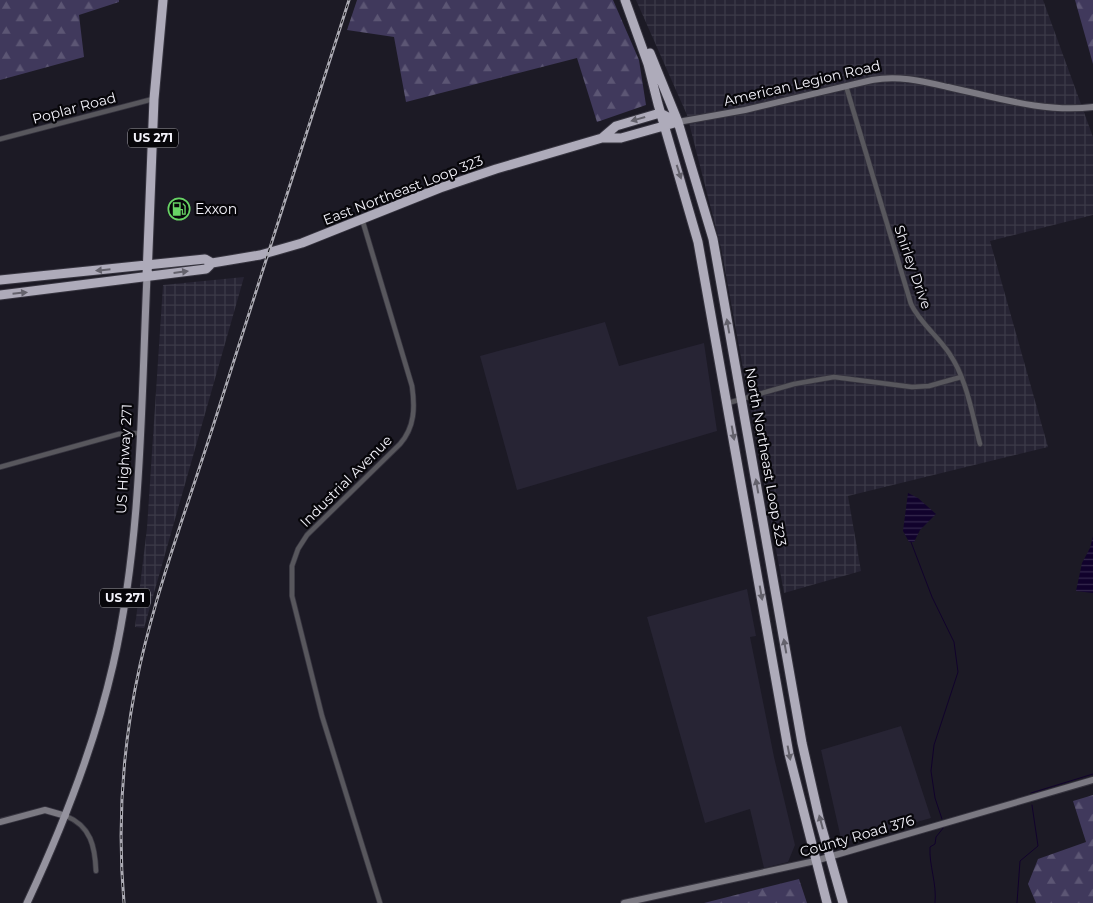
<svg xmlns="http://www.w3.org/2000/svg" width="1093" height="903" font-family="Montserrat,sans-serif">
	<style>
		.built { fill: #272434 }
		.industrial { fill: url(#industrial-grid) }
		.forest { fill: url(#forest-firs) }
		.water { fill: url(#water-rules) }
		.lines { fill: none; stroke-linecap: round; stroke-linejoin: round }
		.stream { stroke: #11022c; stroke-width: 1 }
		.street-casing { stroke: #36343f; stroke-width: 6 }
		.secondary-casing { stroke: #36343f; stroke-width: 8 }
		.primary-casing { stroke: #36343f; stroke-width: 9 }
		.highway-casing { stroke: #36343f; stroke-width: 11 }
		.street { stroke: #58575d; stroke-width: 4.5 }
		.secondary { stroke: #7b7982; stroke-width: 6 }
		.primary { stroke: #95939f; stroke-width: 7 }
		.highway { stroke: #aeabba; stroke-width: 9 }
		.rail-casing { stroke: #abaab3; stroke-width: 3 }
		.rail { stroke: #07060a; stroke-width: 1; stroke-dasharray: 4; stroke-linecap: butt }
		.oneway { fill: #63616b }
		.labels { text-anchor: middle; stroke-width: 4.5; stroke-linejoin: round; paint-order: stroke }
		.shield { fill: #07060a; stroke: #acabb2; stroke-width: 1 }
		.shield-label { font-size: 12px; font-weight: bold; fill: #f3f2fa }
		.street-label { font-size: 14px; fill: #f3f2fa; stroke: #07060a }
		.poi-label { font-size: 14px; fill: #f3f2fa; stroke: #07060a; text-anchor: start }
	</style>
	<defs>
		<pattern id="industrial-grid" width="8" height="8" patternUnits="userSpaceOnUse" patternTransform="scale(1.25)"><rect width="8" height="8" fill="#272434"/><path d="M0 4h8M4 0v8" fill="none" stroke="#3c3a48"/></pattern>
		<pattern id="forest-firs" width="22" height="20" patternUnits="userSpaceOnUse" patternTransform="scale(1.25)"><rect width="22" height="20" fill="#40395c"/><path d="M5 1l3.5 6h-7zM16 11l3.5 6h-7z" fill="#5c5674"/></pattern>
		<pattern id="water-rules" width="6" height="5" patternUnits="userSpaceOnUse" patternTransform="scale(1.25)"><rect width="6" height="5" fill="#11022c"/><path d="M0 2.5h6" fill="none" stroke="#34274c"/></pattern>
	</defs>
	<rect width="100%" height="100%" fill="#1c1a25"/>
	<path class="built" d="M605,322L619,366L704,343L717,431L517,490L480,356Z
		M747,589L756,636L750,637L774,757L795,845L788,862L764,868L750,809L705,823L647,617Z
		M901,726L931,818L842,843L821,750Z"/>
	<path class="industrial" d="M636,0H1043L1093,137V215L990,241L1048,447L848,496L861,571L784,593L721,248L687,115Z
		M244,277L144,628L135,627L147,528L163,285Z"/>
	<path class="forest" d="M0,0H119V2L79,15L84,57L0,80Z
		M357,0H613L639,60L646,105L597,122L577,58L406,102L394,37L347,30Z
		M1075,0H1093V64Z
		M1093,795V903H1036L1028,884L1038,859L1086,842L1073,801Z
		M799,879L807,903H704Z"/>
	<path class="water" d="M908,493L918,498L936,514L920,530L914,542H909L903,531Z
		M1093,536V593L1076,591L1082,563L1090,548Z"/>
	<g class="lines">
		<path class="stream" d="M911,542L932,597L954,642L958,672L934,745L931,771L935,798L942,819
			M1031,793L1093,774
			M935,903C937,883 929,866 930,847L935,844L936,837L944,827
			M1017,903L1020,861L1038,846L1032,805"/>
		<g class="street-casing">
			<path id="street" d="M846,86L911,304C920,323 937,335 949,353C967,379 972,414 980,444
				M0,139L153,99
				M362,219L412,386C415,407 415,427 400,444L307,535L298,549L292,566V596L322,716L380,903
				M728,403L794,384L834,377L912,387L929,386L961,377
				M0,467L119,434L139,433
				M66,816C91,826 95,847 96,871"/>
		</g>
		<g class="secondary-casing">
			<path id="secondary" d="M678,122L745,110L872,80C898,75 922,81 948,87C995,97 1044,113 1093,107
				M0,822L45,810L66,816
				M624,903L815,861L1093,780"/>
		</g>
		<g class="primary-casing">
			<path id="primary" d="M27,903C63,826 94,748 113,665C142,538 141,406 147,276"/>
		</g>
		<g class="highway-casing">
			<path id="highway" d="M625,0L648,64L658,104L698,242L789,754L827,903
				M650,53L678,122L713,239L802,743L819,818L843,903
				M602,138L616,126L660,113L678,122
				M147,276L154,99L163,0
				M0,280L205,259L212,263
				M0,295L206,269L212,263L260,255L302,243L440,188L496,169L602,138H621L678,122"/>
		</g>
		<use href="#street" class="street"/>
		<use href="#secondary" class="secondary"/>
		<use href="#primary" class="primary"/>
		<use href="#highway" class="highway"/>
		<g class="rail-casing">
			<path id="rail" d="M124,903C117,823 123,742 140,665C159,581 190,499 216,417C260,278 304,139 349,0"/>
		</g>
		<use href="#rail" class="rail"/>
	</g>
	<defs><path id="oneway-solid" d="M-6-.8H1V-3.2L6.5 0L1 3.2V.8H-6Z" transform="scale(1.25)"/></defs>
	<g class="oneway">
		<use href="#oneway-solid" transform="translate(638 119) rotate(164)"/>
		<use href="#oneway-solid" transform="translate(679 172) rotate(72)"/>
		<use href="#oneway-solid" transform="translate(103 270) rotate(174)"/>
		<use href="#oneway-solid" transform="translate(181 272) rotate(-7)"/>
		<use href="#oneway-solid" transform="translate(20 293) rotate(-6)"/>
		<use href="#oneway-solid" transform="translate(728 326) rotate(-100)"/>
		<use href="#oneway-solid" transform="translate(733 433) rotate(80)"/>
		<use href="#oneway-solid" transform="translate(757 486) rotate(-100)"/>
		<use href="#oneway-solid" transform="translate(761 593) rotate(80)"/>
		<use href="#oneway-solid" transform="translate(785 646) rotate(-100)"/>
		<use href="#oneway-solid" transform="translate(789 753) rotate(79)"/>
		<use href="#oneway-solid" transform="translate(821 822) rotate(-105)"/>
	</g>
	<defs>
		<g id="fuel-ring" transform="scale(1.125)"><circle r="9.5" fill="#07060a" stroke="#68d465" stroke-width="1.5"/><path d="M-5.5-6h7V0h2V4h1.3V-2.5L3-4.5l.8-.8L6-3V5H2.5V1h-1V6h-7ZM-4.2-4.7v3.2H.2V-4.7Z" fill="#68d465"/></g>
	</defs>
	<g fill-rule="evenodd">
		<use href="#fuel-ring" x="179" y="209"/>
	</g>
	<g class="labels">
		<g class="shield">
			<rect x="128" y="128.5" width="50" height="19" rx="4"/>
			<rect x="100" y="588.5" width="50" height="19" rx="4"/>
		</g>
		<g class="shield-label">
			<text x="153" y="142">US 271</text>
			<text x="125" y="602">US 271</text>
		</g>
		<g class="street-label">
			<text transform="translate(802 83) rotate(-13)" y="5">American Legion Road</text>
			<text transform="translate(74 108) rotate(-15)" y="5">Poplar Road</text>
			<text transform="translate(403 190) rotate(-21)" y="5">East Northeast Loop 323</text>
			<text transform="translate(913 267) rotate(71)" y="5">Shirley Drive</text>
			<text transform="translate(766 457) rotate(80)" y="5">North Northeast Loop 323</text>
			<text transform="translate(124 459) rotate(-87)" y="5">US Highway 271</text>
			<text transform="translate(346 481) rotate(-45)" y="5">Industrial Avenue</text>
			<text transform="translate(857 836) rotate(-16)" y="5">County Road 376</text>
		</g>
		<g class="poi-label">
			<text x="195" y="214">Exxon</text>
		</g>
	</g>
</svg>
